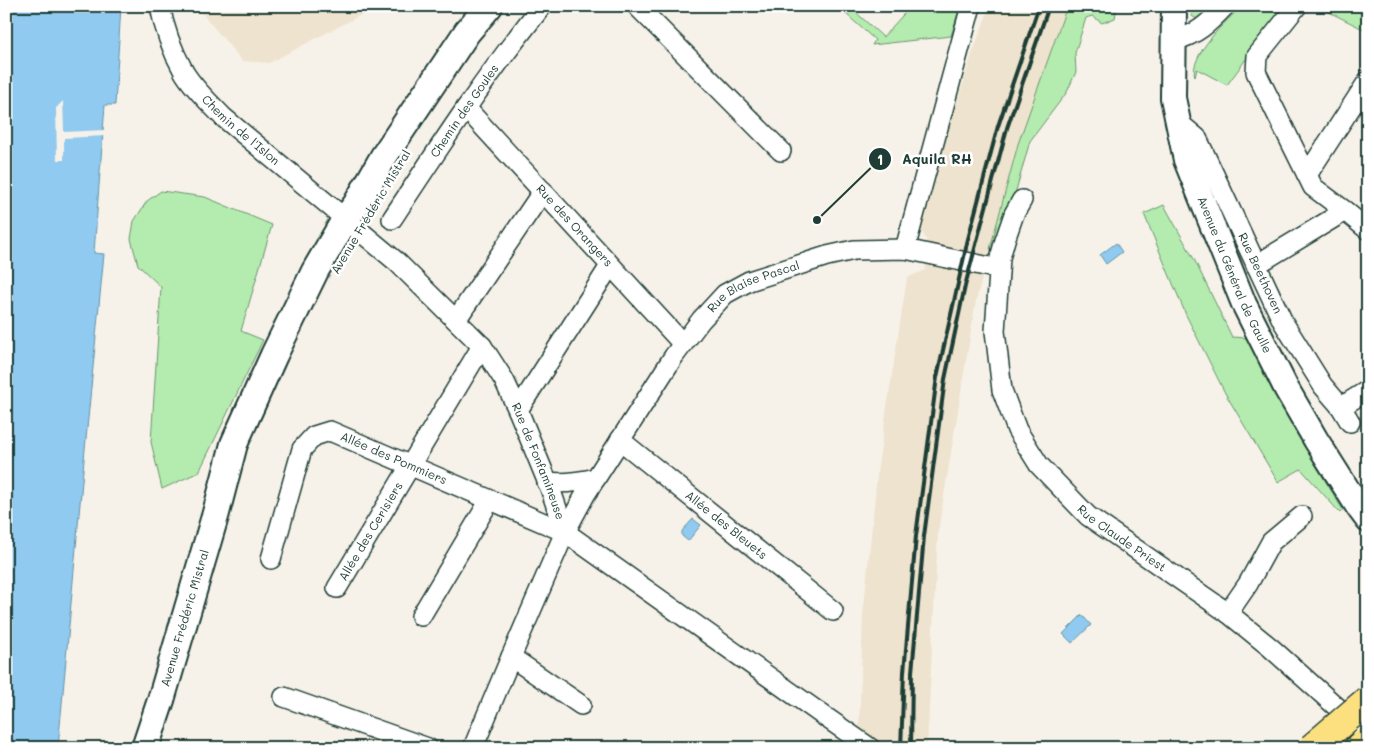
<svg xmlns="http://www.w3.org/2000/svg" width="1374" height="754" font-family="Mali,sans-serif">
	<style>
		.built { fill: #eee3ce }
		.green { fill: #b4ebae; stroke: #6a9471 }
		.water { fill: #90caf0; stroke: #6392a5 }
		.pier { fill: #f7f2e9 }
		.lines { fill: none; stroke-linecap: round; stroke-linejoin: round }
		.minor-casing { stroke: #1f3d34; stroke-width: 22 }
		.tertiary-casing { stroke: #1f3d34; stroke-width: 28 }
		.secondary-casing { stroke: #1f3d34; stroke-width: 30 }
		.motorway-casing { stroke: #1f3d34; stroke-width: 31 }
		.minor { stroke: #fff; stroke-width: 19 }
		.tertiary { stroke: #fff; stroke-width: 24 }
		.secondary { stroke: #fff; stroke-width: 26 }
		.motorway { stroke: #fce080; stroke-width: 28 }
		.rail { stroke: #1f3d34; stroke-width: 4 }
		.motorway-bridge-casing { stroke: #1f3d34; stroke-width: 31; stroke-linecap: butt }
		.motorway-bridge { stroke: #fce080; stroke-width: 28 }
		.labels { text-anchor: middle; stroke-width: 5; stroke-linejoin: round; paint-order: stroke }
		.street-label { font-size: 12px; fill: #1f3d34; stroke: #fff }
		.leader { fill: none; stroke: #1f3d34; stroke-width: 2 }
		.callout-dot { fill: #1f3d34; stroke: #fff; stroke-width: 2 }
		.mark-label { font-size: 15px; text-anchor: middle; font-weight: bold; fill: #fff }
		.callout-label { font-size: 14px; text-anchor: middle; font-weight: bold; fill: #1f3d34; stroke: #fff; stroke-width: 5; stroke-linejoin: round; paint-order: stroke }
	</style>
	<rect width="100%" height="100%" fill="#f7f2e9"/>
	<filter id="ink" filterUnits="userSpaceOnUse"><feTurbulence type="fractalNoise" baseFrequency=".02" numOctaves="2"/><feDisplacementMap in="SourceGraphic" scale="10" xChannelSelector="R" yChannelSelector="G"/><feConvolveMatrix kernelMatrix="1 2 1 2 8 2 1 2 1" color-interpolation-filters="sRGB"/></filter>
	<g filter="url(#ink)">
		<path class="built" d="M196,6H378L269,63L242,61Z
			M990,6H1067L1018,144L976,301L938,532L927,748H868L859,729L863,615L878,465L907,278L925,270L930,246L919,227L971,57Z"/>
		<path class="green" d="M837,6H849L883,37L911,6H960L951,36L872,45L875,40Z
			M1067,6H1117L1115,18L1102,23L1092,16L1086,18L1075,53L1076,72L1067,92L1030,141L1013,201L996,250L990,249L1018,144Z
			M1192,6H1216L1200,19L1195,18L1192,16Z
			M1243,6H1285L1227,85L1197,69L1195,77C1188,56 1228,18 1243,6Z
			M1317,6H1368V32L1365,30Z
			M161,191L205,197L272,225L241,331L263,340L199,472L162,489L151,442L161,287L138,265L131,239L134,221L147,201Z
			M1164,205L1195,261L1232,337L1247,338L1295,431L1343,510L1340,513L1301,469L1278,482L1225,393L1186,315L1144,214Z"/>
		<path class="water" d="M6,6H121L115,105H105L94,253L104,254L83,470L58,748H6Z
			M1116,243L1122,252L1106,264L1100,255Z
			M693,519L701,525L688,541L682,536V531Z
			M1082,615L1091,625L1072,643L1063,634Z"/>
		<path class="pier" d="M63,101L64,132L105,130V136L64,138V160H57L56,108Z"/>
		<g class="lines">
			<g class="minor-casing">
				<g id="minor">
					<path id="s1" d="M160,6C164,29 173,52 184,72C194,89 210,103 223,117L397,262L482,346L504,380L518,410L550,488L565,532L824,716L870,748"/>
					<path d="M637,6L781,151"/>
					<path d="M1297,6L1257,56L1256,72L1313,187L1345,211"/>
					<path d="M1173,41C1197,35 1209,23 1225,6"/>
					<path id="s2" d="M466,108L683,344"/>
					<path id="s3" d="M1178,122L1197,138L1283,322L1323,386L1341,407L1350,422"/>
					<path d="M1307,175L1368,81"/>
					<path id="s4" d="M1022,200L1014,214L1005,240L1000,258L995,331L1002,390L1017,430L1039,465L1088,516L1228,613L1271,648L1368,735"/>
					<path id="s5" d="M392,219C440,146 487,74 542,6"/>
					<path d="M905,249L971,6"/>
					<path d="M1256,265L1345,211L1368,230"/>
					<path d="M456,320L543,191"/>
					<path d="M1341,407L1368,390"/>
					<path d="M518,410L610,266"/>
					<path id="s6" d="M620,440L833,611"/>
					<path d="M547,482C564,484 579,482 596,478"/>
					<path id="s7" d="M271,559L302,449L314,436L330,431L565,532"/>
					<path id="s8" d="M337,588L482,346"/>
					<path d="M1228,613L1248,584L1271,542L1302,516"/>
					<path d="M421,616L490,500"/>
					<path d="M511,657L581,705"/>
					<path d="M284,697L428,748"/>
					<path id="s9" d="M473,748L511,657L565,532L585,495L674,356L701,320L725,294L749,281L827,256L854,250L905,249L999,269"/>
				</g>
			</g>
			<g class="tertiary-casing">
				<g id="tertiary">
					<path id="s10" d="M1174,6L1173,98L1186,160L1244,304L1286,388L1316,440L1359,508L1368,520"/>
				</g>
			</g>
			<g class="secondary-casing">
				<g id="secondary">
					<path id="s11" d="M145,748L161,700L216,513L234,444L274,355L315,271L346,218L356,205L384,156L467,32L489,6"/>
				</g>
			</g>
			<g class="motorway-casing">
				<path id="motorway" d="M1359,748L1368,741"/>
			</g>
			<use href="#minor" class="minor"/>
			<use href="#tertiary" class="tertiary"/>
			<use href="#secondary" class="secondary"/>
			<use href="#motorway" class="motorway"/>
			<path class="rail" d="M901,748L904,672L916,536L937,377L968,239L998,126L1039,6
				M911,748L912,672L924,536L945,379L965,286L1007,128L1049,6"/>
			<g class="motorway-bridge-casing">
				<path id="motorway-bridge" d="M1312,748L1368,700"/>
			</g>
			<use href="#motorway-bridge" class="motorway-bridge"/>
		</g>
	</g>
	<g class="labels">
		<g class="street-label">
			<text dy="4" stroke="none"><textPath href="#s5" startOffset="130">Chemin des Goules</textPath></text>
			<text dy="4" stroke="none"><textPath href="#s1" startOffset="152">Chemin de l'Islon</textPath></text>
			<text transform="translate(371 212) rotate(-59)" y="4">Avenue Frédéric Mistral</text>
			<text dy="4" stroke="none"><textPath href="#s2" startOffset="160">Rue des Orangers</textPath></text>
			<text dy="4" stroke="none"><textPath href="#s3" startOffset="174">Rue Beethoven</textPath></text>
			<text dy="4" stroke="none"><textPath href="#s10" startOffset="280">Avenue du Général de Gaulle</textPath></text>
			<text dy="4" stroke="none"><textPath href="#s9" startOffset="551">Rue Blaise Pascal</textPath></text>
			<text dy="4" stroke="none"><textPath href="#s7" startOffset="218">Allée des Pommiers</textPath></text>
			<text dy="4" stroke="none"><textPath href="#s1" startOffset="605">Rue de Fonfamineuse</textPath></text>
			<text dy="4" stroke="none"><textPath href="#s6" startOffset="136">Allée des Bleuets</textPath></text>
			<text dy="4" stroke="none"><textPath href="#s8" startOffset="66">Allée des Cerisiers</textPath></text>
			<text dy="4" stroke="none"><textPath href="#s4" startOffset="390">Rue Claude Priest</textPath></text>
			<text dy="4" stroke="none"><textPath href="#s11" startOffset="136">Avenue Frédéric Mistral</textPath></text>
		</g>
	</g>
	<path class="leader" d="M817 220L880 159"/>
	<g class="callout-dot">
		<circle cx="817" cy="220" r="5"/>
		<circle cx="880" cy="159" r="12"/>
	</g>
	<g class="mark-label">
		<text x="880" y="165">1</text>
	</g>
	<g class="callout-label">
		<text x="937" y="164">Aquila RH</text>
	</g>
	<rect width="1374" height="754" fill="none" stroke="#fff" stroke-width="25"/>
	<rect x="12" y="12" width="1349" height="729" fill="none" stroke="#1f3d34" stroke-width="2" filter="url(#ink)"/>
</svg>
